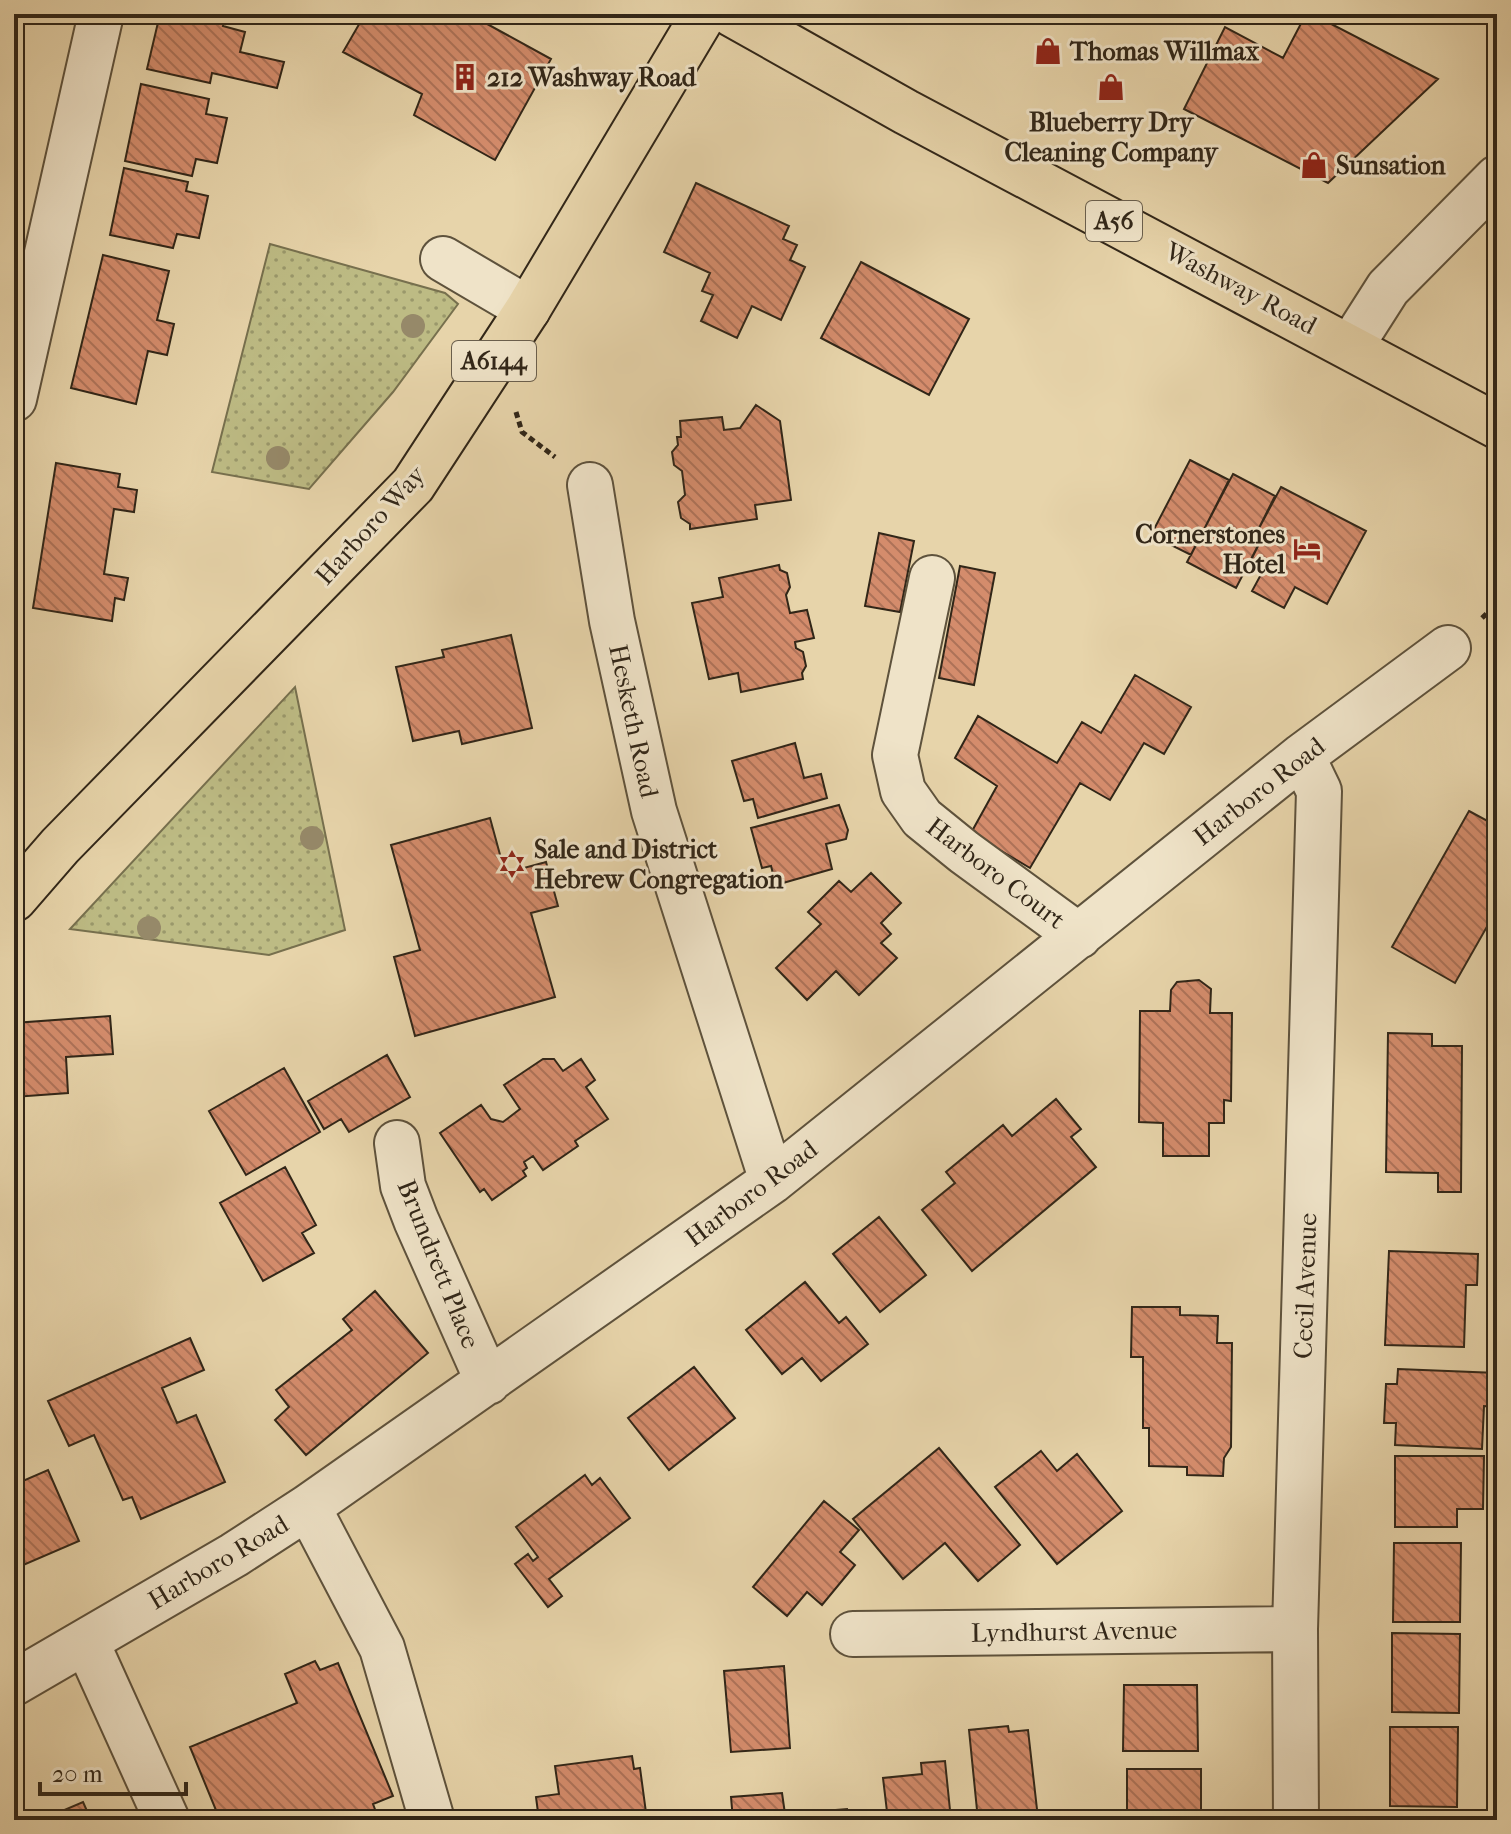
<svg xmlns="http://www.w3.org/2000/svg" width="1511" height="1834" font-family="'IM FELL French Canon',serif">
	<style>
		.grass { fill: url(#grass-dots); stroke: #77704e; stroke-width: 2 }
		.building { fill: url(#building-back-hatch); stroke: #312618; stroke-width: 2 }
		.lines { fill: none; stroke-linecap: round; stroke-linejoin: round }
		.minor-casing { stroke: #5e523c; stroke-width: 48 }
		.major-casing { stroke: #312618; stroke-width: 48 }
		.highway-casing { stroke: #312618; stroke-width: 48 }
		.path { stroke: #312618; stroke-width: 5; stroke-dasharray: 6 4; stroke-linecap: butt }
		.minor { stroke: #efe3c8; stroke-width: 44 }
		.major { stroke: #e7d4aa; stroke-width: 44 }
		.highway { stroke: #e7d4aa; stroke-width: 44 }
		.tree { fill: #968969 }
		.labels { text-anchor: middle; stroke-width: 6; stroke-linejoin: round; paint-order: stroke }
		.shield { fill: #efe3c8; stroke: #6a5f4d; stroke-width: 2 }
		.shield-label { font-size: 24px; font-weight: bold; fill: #312618 }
		.poi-label { font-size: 26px; font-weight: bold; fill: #312618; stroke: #efe3c8; text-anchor: start }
		.street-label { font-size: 26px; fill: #312618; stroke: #efe3c8 }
	</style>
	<defs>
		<pattern id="grass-dots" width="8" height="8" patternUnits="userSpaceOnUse" patternTransform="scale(2)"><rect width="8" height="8" fill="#bdbb84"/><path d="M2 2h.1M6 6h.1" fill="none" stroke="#9a986b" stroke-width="1.8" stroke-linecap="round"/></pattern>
		<pattern id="building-back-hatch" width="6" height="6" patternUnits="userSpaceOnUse" patternTransform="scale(2)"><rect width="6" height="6" fill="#d48c6c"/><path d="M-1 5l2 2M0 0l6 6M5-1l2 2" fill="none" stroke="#ad7258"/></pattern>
	</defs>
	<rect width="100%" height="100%" fill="#e7d4aa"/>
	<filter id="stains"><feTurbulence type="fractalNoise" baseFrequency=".0025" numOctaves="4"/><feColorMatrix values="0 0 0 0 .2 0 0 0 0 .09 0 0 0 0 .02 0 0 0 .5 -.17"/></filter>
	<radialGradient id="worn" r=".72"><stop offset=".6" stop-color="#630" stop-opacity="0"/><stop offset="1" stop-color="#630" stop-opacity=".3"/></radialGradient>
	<path class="grass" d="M270,244L445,293L458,304L393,392L309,489L212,472Z
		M295,687L345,930L269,955L70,929Z"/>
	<path class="building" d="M160,14H226L223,26L245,32L240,52L284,62L277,88L212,73L210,83L147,69Z
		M365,14H469L551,59L495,160L414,115L422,94L343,52Z
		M1306,14H1312L1438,79L1328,183L1184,109L1225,27L1283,58Z
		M141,84L209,99L206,114L227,118L217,163L196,159L192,176L125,161Z
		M124,168L188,182L186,191L208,196L199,238L177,234L173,248L110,235Z
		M696,183L789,226L783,239L797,245L790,260L805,267L781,320L752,306L737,338L701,321L713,295L702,291L710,273L664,252Z
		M103,255L169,271L157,320L174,324L167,355L148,351L136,404L71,388Z
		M861,262L969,319L929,395L821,338Z
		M756,405L780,421L791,500L755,505L757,519L690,529V524L681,518L678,502L685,495L682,471L674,465L672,452L678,445L677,437H681L680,421L722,417L724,430L740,428Z
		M1190,460L1229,480L1191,555L1151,535Z
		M56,463L120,474L118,487L137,490L134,512L114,509L104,574L128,578L124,600L115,598L112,621L33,608Z
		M1233,474L1275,496L1257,532L1263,536L1236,588L1187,562Z
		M1281,487L1366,531L1327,604L1295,587L1284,608L1252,591L1264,569L1250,562L1263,536L1257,532Z
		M879,533L914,541L900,612L865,606Z
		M779,565L780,570L787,573L790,587L786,595L790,613L807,610L814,638L795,642L796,648L803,652L806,666L802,673L803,679L741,692L738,673L709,679L692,603L723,597L719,578Z
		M960,566L995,573L974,685L939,678Z
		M511,635L532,728L462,744L459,731L413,741L396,667L444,657L442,650Z
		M1135,675L1191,707L1164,754L1144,743L1110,800L1080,783L1030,868L971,833L997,786L955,758L978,716L1057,763L1082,722L1101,733Z
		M795,743L804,778L821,774L827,798L758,818L753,799L744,801L732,761Z
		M839,805L848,830L846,839L826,844L832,869L776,885L771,866L762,868L751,828Z
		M1469,811L1497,826V909L1455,983L1392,947Z
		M490,818L505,873L546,862L558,906L531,913L555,997L415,1036L394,957L420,950L391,845Z
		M871,873L901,903L881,923L891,934L881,943L897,958L859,995L836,971L807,1000L776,968L821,924L808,912L839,881L851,892Z
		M1199,980L1211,989L1210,1013H1232L1231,1101L1224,1100V1123H1209V1156H1163V1123L1139,1122L1140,1011H1170L1171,990L1177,982Z
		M110,1016L113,1054L66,1057L68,1093L14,1097V1023Z
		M1388,1033L1432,1034V1046H1462L1461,1192H1438V1173L1386,1172Z
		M387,1055L410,1097L349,1132L341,1119L324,1129L308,1101Z
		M543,1059H554L563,1071L581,1059L595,1080L586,1087L608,1119L575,1141L578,1146L543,1170L533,1156L524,1162L527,1168L523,1171L526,1176L492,1200L484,1189L480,1192L440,1133L481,1105L491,1119L503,1122L520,1109L504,1085Z
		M284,1068L320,1132L246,1175L209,1111Z
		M1056,1099L1081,1129L1071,1137L1096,1167L972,1271L922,1210L955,1183L946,1172L1003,1125L1012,1136Z
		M285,1167L316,1225L302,1233L314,1253L263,1281L220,1203Z
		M879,1217L926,1275L880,1312L833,1254Z
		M1389,1251L1478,1254L1477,1285H1466L1464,1347L1385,1345Z
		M805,1282L839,1323L846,1317L868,1344L821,1381L802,1358L782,1374L746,1330Z
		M375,1291L428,1353L306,1455L275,1420L289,1407L276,1390L352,1330L343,1319Z
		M1132,1307H1180V1315L1218,1316L1217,1343H1232L1231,1447L1224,1458L1223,1476L1187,1475V1467L1149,1466V1428H1143V1357H1131Z
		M190,1338L204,1370L162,1388L177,1423L196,1415L225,1482L141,1519L132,1497L123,1500L94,1435L69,1446L48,1401Z
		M694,1367L735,1418L669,1470L628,1418Z
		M1398,1369L1497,1373V1407L1484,1406L1482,1449L1395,1445L1396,1423H1384L1386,1384H1397Z
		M939,1448L1020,1545L978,1581L945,1543L903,1579L853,1519Z
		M1041,1451L1057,1471L1077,1454L1122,1511L1057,1564L995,1487Z
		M1395,1456H1484L1483,1509H1457V1527H1395Z
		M48,1470L79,1541L14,1569V1480L16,1484Z
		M585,1475L592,1485L600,1478L630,1518L549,1579L562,1596L548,1607L515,1564L528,1554L533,1561L538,1557L516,1527Z
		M824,1501L859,1530L840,1552L855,1565L822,1605L807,1592L787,1616L753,1587Z
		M1394,1543H1461L1460,1622H1393Z
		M1392,1633L1460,1634L1459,1713L1392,1712Z
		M315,1661L320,1670L338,1663L393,1796L373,1804L379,1820H220L190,1747L297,1703L285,1674Z
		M784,1666L790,1748L731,1752L724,1671Z
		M1124,1685H1197L1198,1751H1123Z
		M1008,1726L1009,1732L1028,1730L1038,1818L978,1820L969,1730Z
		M1390,1727H1458L1457,1807L1390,1806Z
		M632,1756L634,1769L640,1768L647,1820H539L536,1797L559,1794L555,1766Z
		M945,1761L951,1820H888L883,1778L922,1774L921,1763Z
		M1127,1769H1201V1820H1127Z
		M782,1793L785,1814L847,1809L848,1820H733L731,1797Z
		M83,1802L91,1820H41Z"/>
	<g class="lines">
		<g class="minor-casing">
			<path id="minor" d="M443,259L528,309
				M1351,346L1388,288L1497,178
				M14,399L101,14
				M590,485L612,621L654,811L772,1181
				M932,578L895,755L903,791L922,818L964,852L1079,936
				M397,1143L403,1186L416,1220L488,1382
				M308,1507L382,1648L432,1820
				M853,1634L1295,1629
				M86,1641L167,1820
				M14,1683L234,1555L308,1507L772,1181L1302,756L1448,648
				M1296,1820L1295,1629L1319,791L1302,756"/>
		</g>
		<g class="major-casing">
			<path id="major" d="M14,899L60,846L413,485L528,309L704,14"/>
		</g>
		<g class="highway-casing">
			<path id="highway" d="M732,14L906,112L1497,426"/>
		</g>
		<path class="path" d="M516,412L522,432L555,457
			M1482,618L1497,604"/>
		<use href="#minor" class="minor"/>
		<use href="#major" class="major"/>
		<use href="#highway" class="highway"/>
	</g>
	<g class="tree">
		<circle cx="413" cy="326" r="12"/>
		<circle cx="278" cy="458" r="12"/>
		<circle cx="312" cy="838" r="12"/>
		<circle cx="149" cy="928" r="12"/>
	</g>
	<defs>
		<g id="shop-bare" transform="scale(2.16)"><path d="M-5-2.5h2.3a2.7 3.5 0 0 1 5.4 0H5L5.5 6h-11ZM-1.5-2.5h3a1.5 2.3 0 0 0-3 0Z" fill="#8f2418" stroke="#efe3c8" stroke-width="2.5" paint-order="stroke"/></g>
		<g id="building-bare" transform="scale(2.16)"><path d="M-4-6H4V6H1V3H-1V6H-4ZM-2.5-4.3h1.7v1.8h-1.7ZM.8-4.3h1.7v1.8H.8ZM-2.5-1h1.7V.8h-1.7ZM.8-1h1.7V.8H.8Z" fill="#8f2418" stroke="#efe3c8" stroke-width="2.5" paint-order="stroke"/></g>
		<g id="hotel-bare" transform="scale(2.16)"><path d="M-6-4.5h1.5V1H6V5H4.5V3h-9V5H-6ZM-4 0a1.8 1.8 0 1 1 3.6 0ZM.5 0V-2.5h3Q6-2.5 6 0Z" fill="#8f2418" stroke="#efe3c8" stroke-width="2.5" paint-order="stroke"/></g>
		<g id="synagogue-bare" transform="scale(2.16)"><path d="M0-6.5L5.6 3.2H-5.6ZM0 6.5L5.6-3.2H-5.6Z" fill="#8f2418" stroke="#efe3c8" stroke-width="2.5" paint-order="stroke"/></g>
	</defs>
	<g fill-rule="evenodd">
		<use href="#shop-bare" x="1048" y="51"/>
		<use href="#building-bare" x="465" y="77"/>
		<use href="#shop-bare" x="1111" y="87"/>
		<use href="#shop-bare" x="1314" y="165"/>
		<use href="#hotel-bare" x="1307" y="549"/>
		<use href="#synagogue-bare" x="512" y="864"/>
	</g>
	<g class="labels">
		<g class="shield">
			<rect x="1086" y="201" width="56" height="40" rx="6"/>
			<rect x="452" y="341" width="84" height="40" rx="6"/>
		</g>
		<g class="shield-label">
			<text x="1114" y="229">A56</text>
			<text x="494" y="369">A6144</text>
		</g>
		<g class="poi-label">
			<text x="1070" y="60">Thomas Willmax</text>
			<text x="487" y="86">212 Washway Road</text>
			<text x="1111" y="131" text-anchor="middle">Blueberry Dry<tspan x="1111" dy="30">Cleaning Company</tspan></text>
			<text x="1336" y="174">Sunsation</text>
			<text x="1285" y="543" text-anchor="end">Cornerstones<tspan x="1285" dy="30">Hotel</tspan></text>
			<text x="534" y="858">Sale and District<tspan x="534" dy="30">Hebrew Congregation</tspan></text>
		</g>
		<g class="street-label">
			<text transform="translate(1241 288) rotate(28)" y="9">Washway Road</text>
			<text transform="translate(370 525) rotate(-48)" y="9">Harboro Way</text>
			<text transform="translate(634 721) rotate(78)" y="9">Hesketh Road</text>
			<text transform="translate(1259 791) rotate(-38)" y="9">Harboro Road</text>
			<text transform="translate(996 873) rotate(37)" y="9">Harboro Court</text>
			<text transform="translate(751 1193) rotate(-37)" y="9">Harboro Road</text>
			<text transform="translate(439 1264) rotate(68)" y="9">Brundrett Place</text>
			<text transform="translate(1305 1286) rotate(-88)" y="9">Cecil Avenue</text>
			<text transform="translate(218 1562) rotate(-31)" y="9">Harboro Road</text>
			<text transform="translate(1074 1631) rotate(-1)" y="9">Lyndhurst Avenue</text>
		</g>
	</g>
	<rect width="1511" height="1834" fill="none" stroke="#e7d4aa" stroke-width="48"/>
	<rect x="16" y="16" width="1479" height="1802" fill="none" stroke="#312618" stroke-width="4"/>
	<rect x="24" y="24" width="1463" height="1786" fill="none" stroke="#312618" stroke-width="2"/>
	<path d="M40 1782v12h146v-12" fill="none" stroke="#312618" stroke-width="4"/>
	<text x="52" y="1782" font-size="24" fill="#312618" stroke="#efe3c8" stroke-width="6" paint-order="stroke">20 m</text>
	<rect width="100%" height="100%" filter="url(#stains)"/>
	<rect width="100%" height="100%" fill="url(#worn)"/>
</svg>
